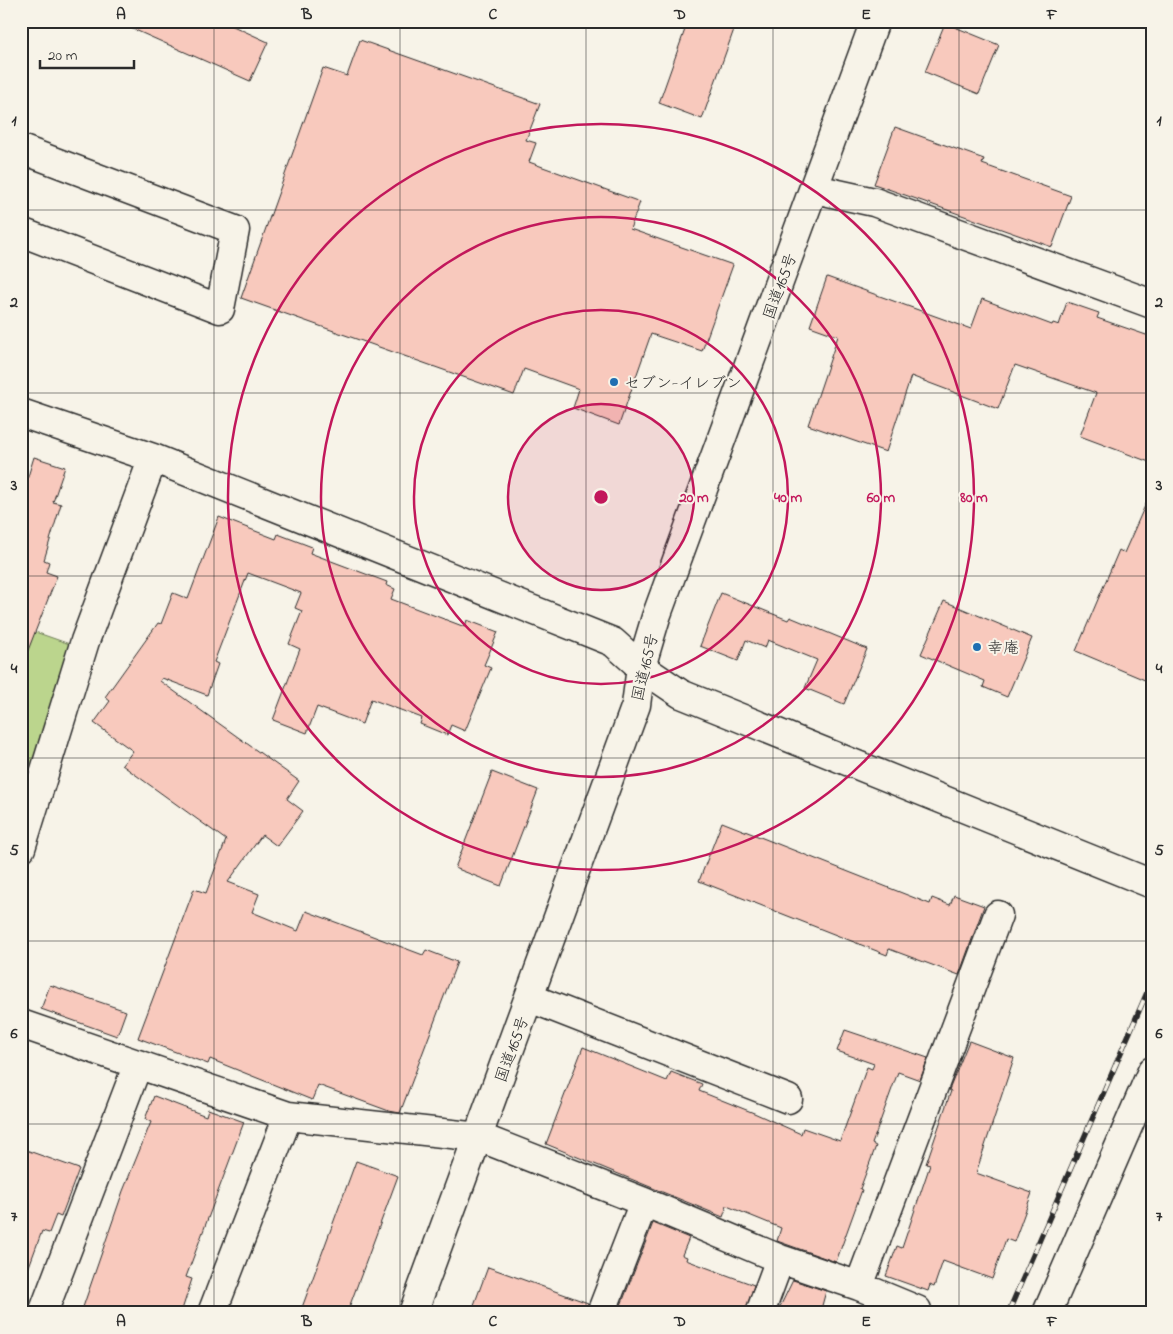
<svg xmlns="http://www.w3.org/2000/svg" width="1173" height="1334" font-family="'Indie Flower','Klee One',sans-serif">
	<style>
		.green { fill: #bbd58d; stroke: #73805c }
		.building { fill: #f8c9bd; stroke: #2b2b2b }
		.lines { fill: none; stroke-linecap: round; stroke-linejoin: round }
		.minor-casing { stroke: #2b2b2b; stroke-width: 31 }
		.highway-casing { stroke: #2b2b2b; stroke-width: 31 }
		.minor { stroke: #f7f3e8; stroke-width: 28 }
		.highway { stroke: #f7f3e8; stroke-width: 28 }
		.rail-casing { stroke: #2b2b2b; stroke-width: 5.5 }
		.rail { stroke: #f7f3e8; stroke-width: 4; stroke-dasharray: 11; stroke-linecap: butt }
		.grid { fill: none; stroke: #2b2b2b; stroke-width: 1; stroke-opacity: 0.55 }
		.ring { fill: none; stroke: #c2185b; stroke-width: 2.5 }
		.poi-dot { fill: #1f6fb2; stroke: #f7f3e8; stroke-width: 2 }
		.labels { text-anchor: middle; stroke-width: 4; stroke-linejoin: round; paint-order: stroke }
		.street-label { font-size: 16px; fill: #2b2b2b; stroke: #f7f3e8 }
		.poi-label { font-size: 16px; fill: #2b2b2b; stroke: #f7f3e8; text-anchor: start }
		.centre { fill: #c2185b; stroke: #f7f3e8; stroke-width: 2.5 }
		.ring-label { font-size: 15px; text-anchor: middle; font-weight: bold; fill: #c2185b; stroke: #f7f3e8; stroke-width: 4; stroke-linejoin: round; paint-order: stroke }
		.neatline { fill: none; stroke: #2b2b2b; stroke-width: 2 }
		.grid-label { font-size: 16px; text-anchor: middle; font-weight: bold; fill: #2b2b2b }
	</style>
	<rect width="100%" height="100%" fill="#f7f3e8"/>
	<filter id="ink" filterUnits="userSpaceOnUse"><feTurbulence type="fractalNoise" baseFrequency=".02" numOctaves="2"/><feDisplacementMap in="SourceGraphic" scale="10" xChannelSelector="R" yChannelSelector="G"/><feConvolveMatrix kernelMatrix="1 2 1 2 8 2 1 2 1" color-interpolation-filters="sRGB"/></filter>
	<g filter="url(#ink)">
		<path class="green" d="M21,627L78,647L21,810Z"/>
		<path class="building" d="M115,21H222L268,42L250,81Z
			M688,21H737L702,119L659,103Z
			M945,23L999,45L979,94L925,72Z
			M360,40L540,104L526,140L536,143L529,162L640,202L630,229L733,265L702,351L651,334L619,425L573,408L579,389L524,369L514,395L241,298L323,68L347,76Z
			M895,127L984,159L982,164L1071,196L1052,247L874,184Z
			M827,277L971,329L982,299L1052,325L1053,323L1059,325L1067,302L1099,313L1097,318L1152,337V463L1080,436L1096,393L1015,365L998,409L911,376L886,452L808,425L838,336L810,326Z
			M34,457L65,467L53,502L61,504L44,560L49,562L46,572L57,576L23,663H21V482L26,483Z
			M1152,490V683L1076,651L1119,550L1124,553Z
			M219,517L276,539L278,534L312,547L310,553L387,582L386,585L395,589L391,599L465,627L467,620L498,632L484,665L491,668L465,731L451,725L447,735L420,724L422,718L371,699L362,724L317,707L307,733L273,720L300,649L289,644L302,611L295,608L301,593L248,573L214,662L218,664L207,695L162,678L160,681L299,781L287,799L303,811L277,846L262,835L228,882L259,894L252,912L298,931L306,911L423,955L426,950L457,962L400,1113L389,1111L318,1085L312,1100L210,1059L208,1064L138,1038L194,889L206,893L226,840L122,765L133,751L94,723L110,701L105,697L158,623L161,624L173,593L188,599Z
			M721,593L788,620L790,617L867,649L844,704L805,688L817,660L768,640L765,648L746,640L738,661L700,646Z
			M944,601L1032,638L1007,697L983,687L985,681L921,654Z
			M492,772L538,790L501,886L455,868Z
			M722,822L930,904L932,898L950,905L954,895L984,906L959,975L889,949L887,955L699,881Z
			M50,985L126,1011L117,1036L41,1009Z
			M845,1030L928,1058L920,1080L898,1072L872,1144L876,1146L860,1189L862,1190L836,1262L777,1241L781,1228L727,1206L723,1217L546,1144L583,1047L667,1081L671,1072L702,1084L699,1091L754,1113L801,1134L803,1128L840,1141L867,1067L872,1069L874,1064L837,1051Z
			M969,1041L1014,1058L976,1173L1032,1193L1014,1242L1006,1239L992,1279L943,1261L934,1287L930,1285L928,1291L886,1276L897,1246L902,1248L930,1165L926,1164L951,1091L949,1090Z
			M154,1096L206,1116L208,1109L244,1122L186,1277L192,1279L181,1313H81L123,1191L151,1122L145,1119Z
			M26,1150L79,1169L61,1217L56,1215L49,1233L42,1231L24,1280L21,1279V1163Z
			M356,1161L398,1176L347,1313H300Z
			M653,1223L689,1238L682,1255L687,1257L686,1260L754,1285L745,1313H618Z
			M488,1267L588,1303L586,1313H471Z
			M793,1280L826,1291L820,1313H777Z"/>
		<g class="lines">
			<g class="minor-casing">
				<path id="minor" d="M21,149L235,230L220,309L21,232
					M815,189L874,202L1152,304
					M21,413L153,458L613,642L641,667L681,694L1152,884
					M21,848L85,641L153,458
					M530,998L788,1099
					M21,1024L288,1116L479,1137L644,1202L780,1259L859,1286L917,1310L916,1313
					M859,1286L998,915
					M43,1313L138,1064
					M212,1313L288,1116
					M601,1313L644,1202
					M760,1313L780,1259
					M1047,1313L1152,1071"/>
			</g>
			<g class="highway-casing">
				<path id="highway" d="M413,1313L636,705L641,667L656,617L875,21"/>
			</g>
			<use href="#minor" class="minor"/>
			<use href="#highway" class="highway"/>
			<g class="rail-casing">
				<path id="rail" d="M1008,1313L1152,981"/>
			</g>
			<use href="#rail" class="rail"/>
		</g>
	</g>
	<path class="grid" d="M214,21V1313M400,21V1313M586,21V1313M773,21V1313M959,21V1313M21,210H1152M21,393H1152M21,576H1152M21,758H1152M21,941H1152M21,1124H1152"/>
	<circle cx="601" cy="497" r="93" fill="#c2185b" fill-opacity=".12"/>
	<g class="ring">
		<circle cx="601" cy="497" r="93"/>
		<circle cx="601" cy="497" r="187"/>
		<circle cx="601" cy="497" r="280"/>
		<circle cx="601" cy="497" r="373"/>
	</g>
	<g class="poi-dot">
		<circle cx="614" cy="382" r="5"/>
		<circle cx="977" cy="647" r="5"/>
	</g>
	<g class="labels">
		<g class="street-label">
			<text transform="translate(779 286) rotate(-70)" y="6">国道165号</text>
			<text transform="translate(644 667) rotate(-77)" y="6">国道165号</text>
			<text transform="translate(511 1049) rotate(-70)" y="6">国道165号</text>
		</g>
		<g class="poi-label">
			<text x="624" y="388">セブン-イレブン</text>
			<text x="987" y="653">幸庵</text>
		</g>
	</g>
	<circle cx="601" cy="497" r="8" class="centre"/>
	<g class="ring-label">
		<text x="694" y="502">20 m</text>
		<text x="788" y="502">40 m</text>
		<text x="881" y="502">60 m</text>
		<text x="974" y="502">80 m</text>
	</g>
	<rect width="1173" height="1334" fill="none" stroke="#f7f3e8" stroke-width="55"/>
	<path d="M40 60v8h94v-8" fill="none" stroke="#2b2b2b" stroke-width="2.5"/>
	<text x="48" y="60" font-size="15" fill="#2b2b2b" stroke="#f7f3e8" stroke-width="4" paint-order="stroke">20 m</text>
	<rect x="28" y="28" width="1118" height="1278" class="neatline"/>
	<g class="grid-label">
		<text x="121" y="19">A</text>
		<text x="307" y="19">B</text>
		<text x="493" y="19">C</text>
		<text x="680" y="19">D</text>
		<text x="866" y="19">E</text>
		<text x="1052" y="19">F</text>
		<text x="14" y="125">1</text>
		<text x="1159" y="125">1</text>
		<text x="14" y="307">2</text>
		<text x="1159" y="307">2</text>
		<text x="14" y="490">3</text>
		<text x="1159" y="490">3</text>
		<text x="14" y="673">4</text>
		<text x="1159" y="673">4</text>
		<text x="14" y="855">5</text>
		<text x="1159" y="855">5</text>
		<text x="14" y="1038">6</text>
		<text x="1159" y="1038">6</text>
		<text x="14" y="1221">7</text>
		<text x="1159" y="1221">7</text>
		<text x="121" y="1326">A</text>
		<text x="307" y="1326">B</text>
		<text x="493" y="1326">C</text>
		<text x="680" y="1326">D</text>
		<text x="866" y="1326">E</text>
		<text x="1052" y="1326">F</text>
	</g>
</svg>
